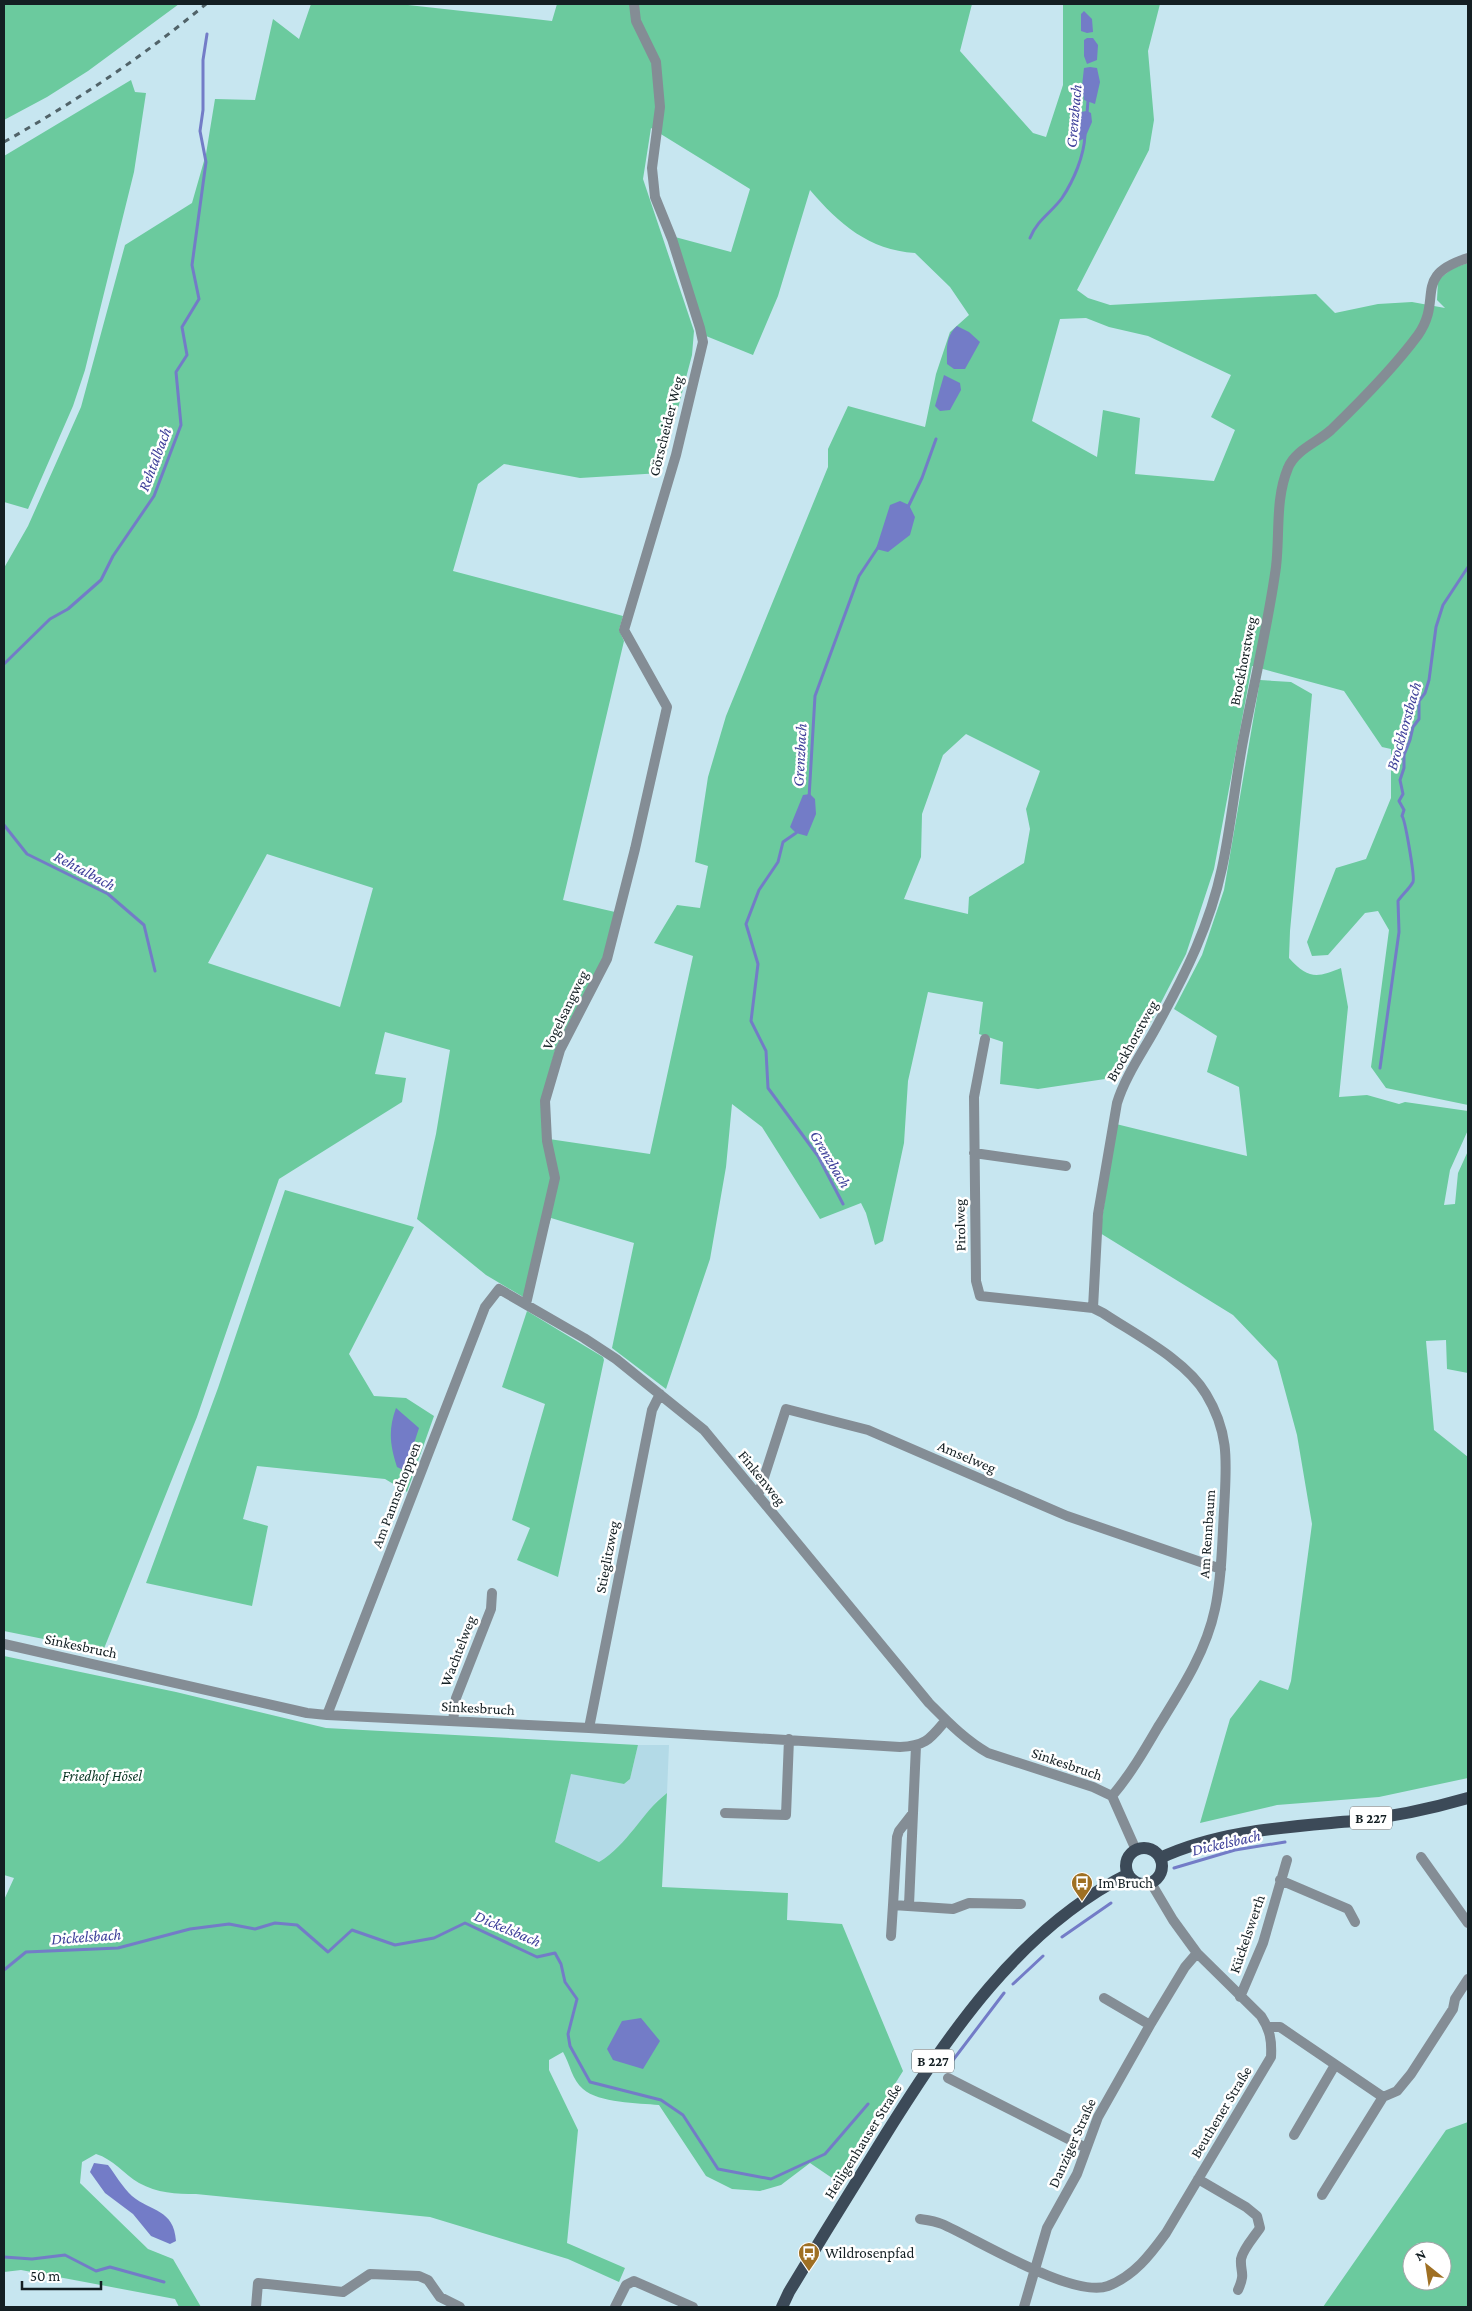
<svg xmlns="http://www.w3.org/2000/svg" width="1472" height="2311" font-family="'Crimson Pro',serif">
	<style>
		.built { fill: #b3dae7 }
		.green { fill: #6bca9e; fill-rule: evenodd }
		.water { fill: #737cc7 }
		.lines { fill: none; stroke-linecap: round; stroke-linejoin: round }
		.stream { stroke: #737cc7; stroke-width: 3 }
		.minor { stroke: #848d95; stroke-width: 10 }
		.major { stroke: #3c4a58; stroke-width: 12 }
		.rail { stroke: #516369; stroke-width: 3; stroke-dasharray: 6 6; stroke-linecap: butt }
		.labels { text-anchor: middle; stroke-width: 5; stroke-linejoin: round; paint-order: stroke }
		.shield { fill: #fff; stroke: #5a6265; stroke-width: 1 }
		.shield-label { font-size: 14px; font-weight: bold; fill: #141f23 }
		.street-label { font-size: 15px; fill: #141f23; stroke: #fff }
		.park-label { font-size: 15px; font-style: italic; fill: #0a3624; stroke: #fff }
		.poi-label { font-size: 15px; fill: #141f23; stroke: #fff; text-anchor: start }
		.water-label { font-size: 16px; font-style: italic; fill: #3e409a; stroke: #fff }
	</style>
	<rect width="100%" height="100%" fill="#c7e6f0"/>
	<path class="built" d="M638,1745H669L667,1793L657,1801L614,1853L599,1862L555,1842L571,1773L624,1784L630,1779Z"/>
	<path class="green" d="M4,4H179L88,71L47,97L4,120Z
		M311,4H399L552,21L557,4H972L960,51L1033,133L1046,137L1063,85V4H1160L1148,51L1154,120L1149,150L1077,290L1088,298L1110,305L1316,294L1335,313L1378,304L1412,302L1445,308L1437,300L1438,280L1453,268L1468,263V1105L1386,1088L1371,1067L1389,930L1378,911L1365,913L1328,955L1312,956L1307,942L1336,868L1366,859L1391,798V749L1382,747L1344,691L1252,666L1214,869L1186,954L1151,1022L1105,1079L1038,1089L1000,1084L1003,1042L979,1034L983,1002L928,992L908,1081L904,1143L883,1241L875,1245L866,1213L861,1203L820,1219L762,1127L732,1104L726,1167L710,1259L666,1389L612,1348L634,1243L551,1218L525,1298L486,1275L417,1219L436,1134L450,1050L385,1032L375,1074L406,1078L402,1102L279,1179L197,1417L103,1651L4,1631V568L28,526L81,407L125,245L192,203L206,154L215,99L255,100L273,19L299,39ZM651,128L750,189L731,252L675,237L706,336L753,355L778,296L810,190C839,224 869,250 915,253L950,287L969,315L950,332L936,374L925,427L848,406L828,449V467L726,716L708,777L695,862L708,866L700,908L677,905L654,943L693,956L650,1154L549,1139L541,1101L556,1047L604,958L615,912L563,900L624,641L619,630L623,616L453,571L478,484L504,464L580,478L661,473L692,355L694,331L643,179ZM1086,318L1109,327L1148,336L1231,375L1211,417L1235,430L1214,481L1135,474L1140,418L1103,410L1097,457L1032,421L1060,319ZM966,734L1040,771L1026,809L1030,829L1024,863L969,897L968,914L904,899L921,857L922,814L943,755ZM267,854L373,888L340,1007L208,963Z
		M131,80L135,92L146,93L134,172L85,370L73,406L28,509L4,502V156Z
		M1260,680L1291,682L1312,694L1290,931L1289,958C1308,979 1317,978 1341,968L1348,1007L1339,1097L1367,1095L1399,1104L1405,1102L1468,1111V1130L1450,1170L1444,1205L1455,1204L1458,1173L1468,1151V1373L1447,1369L1446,1340L1426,1341L1434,1430L1468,1457V1778L1379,1797L1277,1805L1200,1823L1230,1719L1260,1680L1288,1690L1291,1681L1312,1524L1297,1435L1277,1361L1233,1315L1100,1233L1116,1124L1247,1156L1239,1087L1207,1072L1217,1036L1174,1009L1202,955L1224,890Z
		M285,1190L414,1227L349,1354L374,1396L406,1398L434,1416L407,1492L385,1479L257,1466L243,1519L268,1526L252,1606L146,1583L218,1388Z
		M527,1311L603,1357L604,1360L558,1577L517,1560L530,1528L512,1520L545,1404L502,1387Z
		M4,1656L176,1692L326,1728L638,1745L630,1779L624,1784L571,1774L555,1842L599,1862C628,1845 641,1813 667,1793L662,1887L788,1893L787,1920L842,1924L903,2071L835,2180L810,2163L781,2185L760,2191L732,2189L706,2176L659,2105C638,2103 599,2103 583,2089C572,2080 570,2064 563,2052L549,2060V2070L578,2130L567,2243L625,2268L619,2282L568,2259L430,2217L196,2194C176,2194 157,2193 139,2183C124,2174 113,2159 96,2154L82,2162L80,2183L148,2249L173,2259L201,2307H179L175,2299L21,2270L4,2272V1900L14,1878L4,1875Z
		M1468,2122V2307H1323L1446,2130ZM1412,2251H1442V2281H1412Z"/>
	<path class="water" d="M1084,11L1092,19L1093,32L1087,33L1081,31V14Z
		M1087,38H1093L1098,45L1097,60L1087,64L1084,56V40Z
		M1090,67L1097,68L1100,82L1095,104L1084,100L1082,86L1084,68Z
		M1087,111L1091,113L1092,122L1085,138L1077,142L1072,134L1080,112Z
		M957,326L969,332L980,342L965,369H954L947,364C947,349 945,337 957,326Z
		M944,375L960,383L961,390L950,410L940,411L935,406Z
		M900,501L909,505L915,517L910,535L888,552L876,549L890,505Z
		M810,794L815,799L816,814L807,836L796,833L790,827L803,795Z
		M396,1408L419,1428L405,1471L397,1467C390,1445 388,1430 396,1408Z
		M641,2018L660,2041L643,2069L613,2060L607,2049L622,2021Z
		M94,2163L108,2165C115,2174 123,2188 132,2196C151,2212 174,2209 176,2241L170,2244L151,2236L133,2214L105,2193L90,2172Z"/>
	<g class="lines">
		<path class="stream" d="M1087,114L1088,100
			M1030,238C1037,220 1052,212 1062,198C1074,180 1084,156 1085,135
			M908,507L922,478L936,439
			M4,664L50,619L68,609L101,580L113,556L154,496L181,425L176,372L187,355L182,327L199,299L192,265L206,162L200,131L203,110V60L207,34
			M809,798L815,696L859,576L879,546
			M4,825L27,854L108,894L144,925L155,971
			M797,830L796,833L783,842L778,862L759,890L746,924L758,964L751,1021L766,1051L768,1088L818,1156L843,1204
			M1380,1068L1399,932L1398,901C1402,895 1410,888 1413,882C1415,877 1405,819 1402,816L1404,810L1399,801L1403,794L1400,780L1404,768V755L1410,740L1413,727L1419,719V701L1425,693L1429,680L1436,627L1443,605L1468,567
			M1174,1868L1235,1850L1285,1842
			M1062,1937L1111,1903
			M4,1970L26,1952L118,1948L190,1929L229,1924L255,1929L275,1923L297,1925L328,1952L352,1930L395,1945L434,1938L465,1923L537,1957L555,1953L561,1964L565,1982L577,1999L568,2034L570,2046L590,2082L661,2100L683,2115L718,2169L771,2179L825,2154L868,2104
			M1013,1984L1043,1956
			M947,2068L1004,1993
			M4,2257L32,2259L65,2255L96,2271L110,2267L164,2282"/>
		<path class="minor" d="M985,1039L974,1097L976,1281L980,1296L1093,1308L1103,1313C1136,1335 1186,1360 1206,1394C1231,1435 1226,1466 1224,1511C1222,1543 1222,1577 1215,1609C1206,1652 1181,1690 1158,1727C1144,1751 1130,1775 1112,1796
			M974,1153L1066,1166
			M526,1304L555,1178L547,1141L545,1101L560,1050L607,959L635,849L667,707L624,630L676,455L703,342L700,328L672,239L655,197L652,168L660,107L656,62L636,21L634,4
			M1093,1308L1098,1214L1117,1103C1126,1074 1145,1049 1159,1022C1186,973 1210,924 1222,868C1231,826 1235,783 1243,741C1254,683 1268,625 1276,567C1280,534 1275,499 1288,468C1295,450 1318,442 1331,430C1361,401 1393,369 1418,335C1444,298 1411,276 1468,258
			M758,1496L786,1409L868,1430L1067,1516L1221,1569
			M4,1644L307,1713L327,1715L589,1728L900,1747C926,1746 930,1739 946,1720
			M327,1715L485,1307L499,1289L584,1338L616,1359L704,1430L929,1703C947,1721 965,1740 988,1753L1093,1787L1112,1796L1136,1850
			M453,1721L456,1698L491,1609L492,1593
			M589,1728L652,1410L660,1394
			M916,1746L913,1813L899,1831L897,1837L893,1905L953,1909L969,1903L1021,1904
			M725,1813L786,1815L789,1739
			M1421,1857L1468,1923
			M1280,1880L1348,1909L1355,1922
			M909,1905L913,1813
			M891,1936L893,1905
			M1240,1997L1263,1943L1287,1860
			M1104,1998L1150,2025
			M1269,2027H1280L1383,2097L1397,2091L1411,2074L1453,2009L1455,1999L1468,1979
			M948,2078L1086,2148
			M1294,2135L1335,2065
			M1198,2179L1246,2207L1257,2216L1260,2228C1254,2237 1243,2249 1241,2259C1240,2273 1246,2272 1238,2290
			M1322,2195L1383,2097
			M920,2219C927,2220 935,2221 942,2224C977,2239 1073,2299 1108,2286C1134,2276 1150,2255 1166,2233L1271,2057C1272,2040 1270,2030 1261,2016L1197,1953L1173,1920L1151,1883
			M256,2307L258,2283L343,2292L370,2274L419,2276L428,2280L440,2297L460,2307
			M615,2307L626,2285L634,2281L693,2307
			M1024,2307L1047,2228L1077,2174L1098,2117L1150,2025L1185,1967L1197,1953"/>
		<path class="major" d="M1126 1866a18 18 0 1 1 36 0a18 18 0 1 1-36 0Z
			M1160,1858C1220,1830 1288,1827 1353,1821C1392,1817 1430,1809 1468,1798
			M782,2307L789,2292C821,2239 853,2187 886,2134C949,2034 1019,1929 1128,1874"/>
		<path class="rail" d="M4,142C75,102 144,56 206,4"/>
	</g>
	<defs>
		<g id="bus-pin" transform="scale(1.125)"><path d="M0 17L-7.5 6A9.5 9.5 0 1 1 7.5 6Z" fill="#9f7023" stroke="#fff"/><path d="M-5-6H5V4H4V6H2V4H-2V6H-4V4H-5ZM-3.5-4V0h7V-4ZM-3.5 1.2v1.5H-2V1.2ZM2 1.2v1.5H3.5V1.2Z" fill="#fff"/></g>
	</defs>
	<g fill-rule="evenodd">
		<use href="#bus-pin" x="1082" y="1883"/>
		<use href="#bus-pin" x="809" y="2253"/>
	</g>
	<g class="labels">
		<g class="shield">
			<rect x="1350" y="1806.5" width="42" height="23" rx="4"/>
			<rect x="912" y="2049.5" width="42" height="23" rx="4"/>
		</g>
		<g class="shield-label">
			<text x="1371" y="1823">B 227</text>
			<text x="933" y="2066">B 227</text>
		</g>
		<g class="street-label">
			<text transform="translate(666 426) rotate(-76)" y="5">Görscheider Weg</text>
			<text transform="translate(1243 661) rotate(-79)" y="5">Brockhorstweg</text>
			<text transform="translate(565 1010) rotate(-64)" y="5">Vogelsangweg</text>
			<text transform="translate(1132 1041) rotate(-61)" y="5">Brockhorstweg</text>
			<text transform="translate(960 1225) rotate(-91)" y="5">Pirolweg</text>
			<text transform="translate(967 1457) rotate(23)" y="5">Amselweg</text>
			<text transform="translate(762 1478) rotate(51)" y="5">Finkenweg</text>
			<text transform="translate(396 1495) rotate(-69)" y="5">Am Pannschoppen</text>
			<text transform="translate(1207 1534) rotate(-86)" y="5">Am Rennbaum</text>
			<text transform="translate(607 1557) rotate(-79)" y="5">Stieglitzweg</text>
			<text transform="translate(81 1646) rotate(12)" y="5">Sinkesbruch</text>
			<text transform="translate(458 1651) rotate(-69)" y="5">Wachtelweg</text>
			<text transform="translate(478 1708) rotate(3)" y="5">Sinkesbruch</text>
			<text transform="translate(1067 1764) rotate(19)" y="5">Sinkesbruch</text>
			<text transform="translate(1247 1934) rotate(-71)" y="5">Kückelswerth</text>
			<text transform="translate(1221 2112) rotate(-59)" y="5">Beuthener Straße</text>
			<text transform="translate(863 2141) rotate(-58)" y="5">Heiligenhauser Straße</text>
			<text transform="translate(1072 2143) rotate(-66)" y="5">Danziger Straße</text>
		</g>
		<g class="park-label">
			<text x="102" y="1781">Friedhof Hösel</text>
		</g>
		<g class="poi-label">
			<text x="1098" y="1888">Im Bruch</text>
			<text x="825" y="2258">Wildrosenpfad</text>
		</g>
		<g class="water-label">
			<text transform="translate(1073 116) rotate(-85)" y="6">Grenzbach</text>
			<text transform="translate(154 459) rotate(-69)" y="6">Rehtalbach</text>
			<text transform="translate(1403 726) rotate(-74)" y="6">Brockhorstbach</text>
			<text transform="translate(799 755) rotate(-87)" y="6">Grenzbach</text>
			<text transform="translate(85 870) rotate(28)" y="6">Rehtalbach</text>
			<text transform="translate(831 1159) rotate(59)" y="6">Grenzbach</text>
			<text transform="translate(1226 1842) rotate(-13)" y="6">Dickelsbach</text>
			<text transform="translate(508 1928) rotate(23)" y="6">Dickelsbach</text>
			<text transform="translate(86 1936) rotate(-4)" y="6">Dickelsbach</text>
		</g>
	</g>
	<rect width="1472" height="2311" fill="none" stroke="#141f23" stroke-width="10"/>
	<g transform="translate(1427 2266) rotate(330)"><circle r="24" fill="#ffffff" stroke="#a1a5a7"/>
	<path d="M0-4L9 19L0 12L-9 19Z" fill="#9f7023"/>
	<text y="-8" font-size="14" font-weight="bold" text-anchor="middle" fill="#141f23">N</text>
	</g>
	<path d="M22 2281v8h79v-8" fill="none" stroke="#141f23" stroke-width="2.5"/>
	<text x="30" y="2281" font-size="15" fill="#141f23" stroke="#ffffff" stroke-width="4" paint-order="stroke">50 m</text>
</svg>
